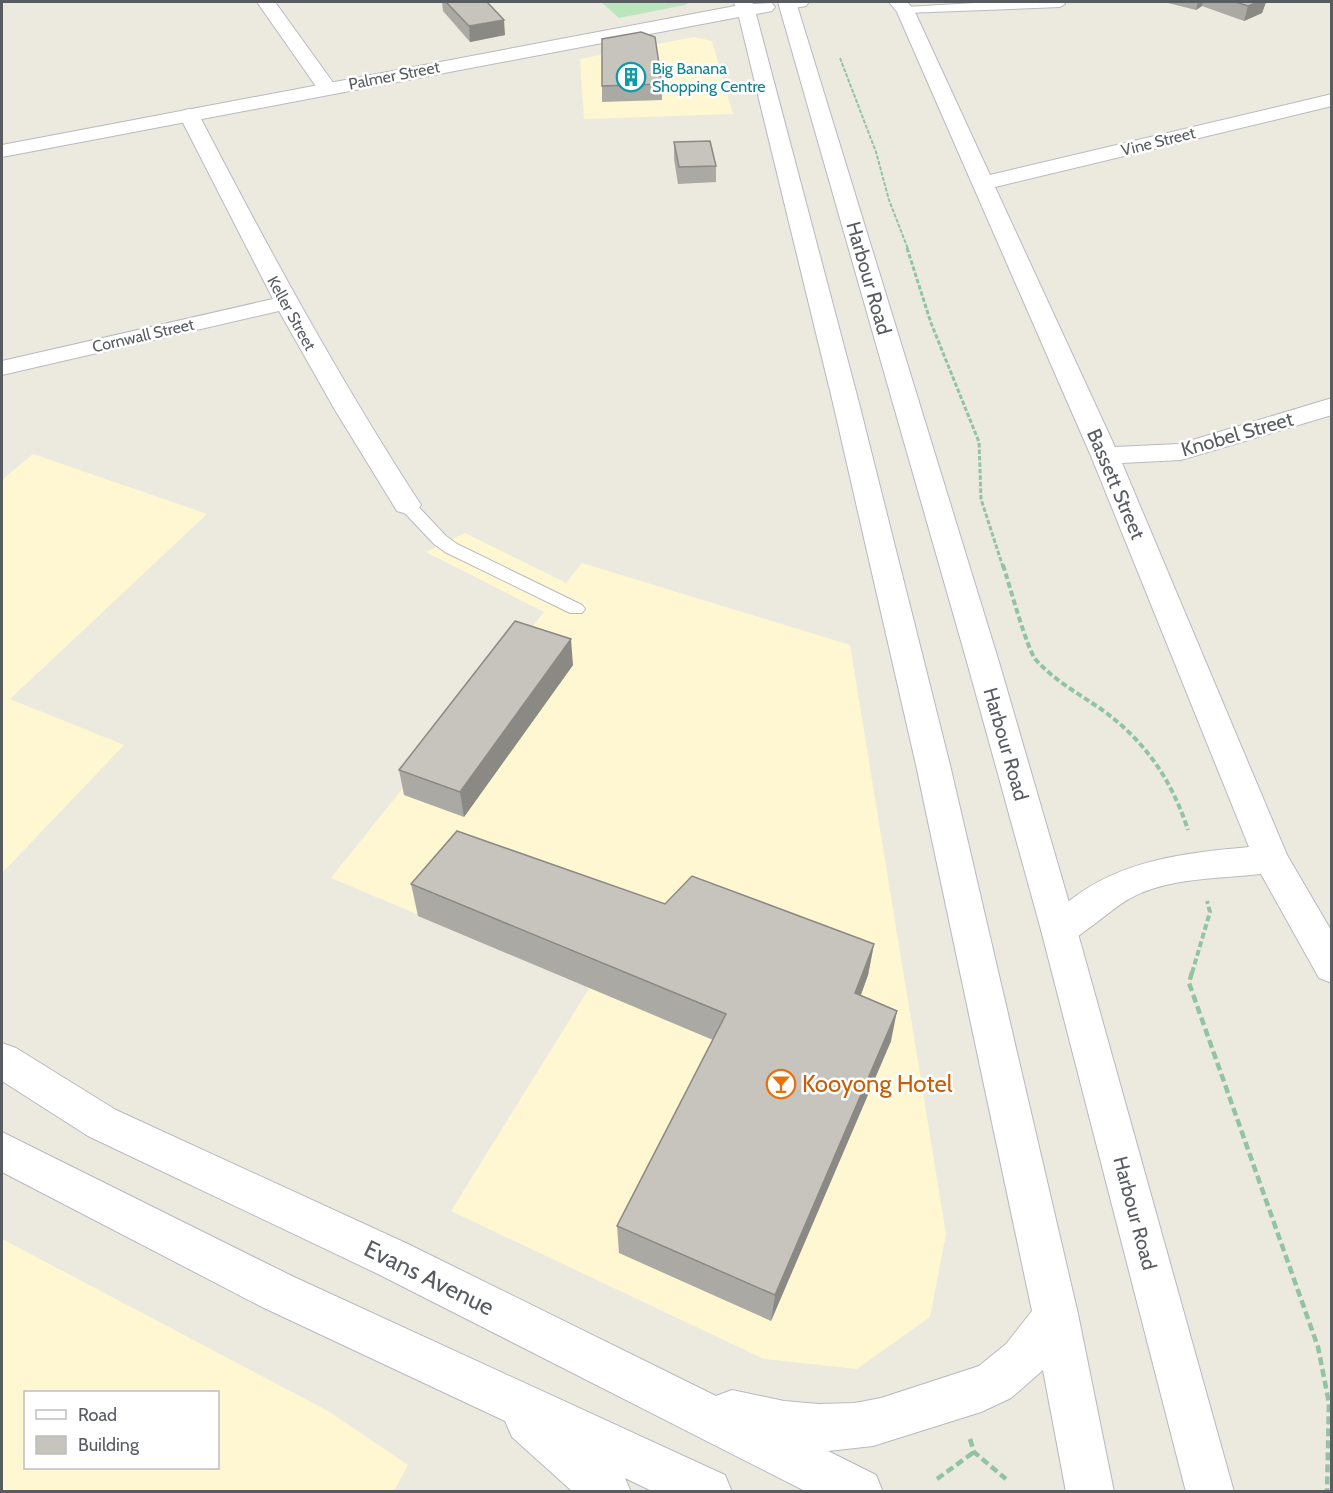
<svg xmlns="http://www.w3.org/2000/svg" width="1333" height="1493" font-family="Cabin,sans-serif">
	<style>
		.commercial { fill: #fff7d2; fill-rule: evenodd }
		.green { fill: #bae5bd }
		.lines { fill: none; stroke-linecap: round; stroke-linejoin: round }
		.lane-casing { stroke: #b8babf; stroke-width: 2 }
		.street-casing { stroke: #b8babf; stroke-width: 2 }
		.secondary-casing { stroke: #b6b9bf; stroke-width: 2 }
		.path-far3 { stroke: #92c4a3; stroke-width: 2; stroke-dasharray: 4 1.5; stroke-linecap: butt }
		.path-far2 { stroke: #92c4a3; stroke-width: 3; stroke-dasharray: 4.5 2; stroke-linecap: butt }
		.path-far1 { stroke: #92c4a3; stroke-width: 4; stroke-dasharray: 6 3; stroke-linecap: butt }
		.path { stroke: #92c4a3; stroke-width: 4.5; stroke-dasharray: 8 4; stroke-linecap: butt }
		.lane { fill: #fff; fill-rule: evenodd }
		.street { fill: #fff; fill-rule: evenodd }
		.secondary { fill: #fff; fill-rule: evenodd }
		.wall { fill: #aba9a3 }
		.shaded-wall { fill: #8b8984 }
		.building { fill: #c7c4bd; stroke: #8b8984; stroke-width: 1.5 }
		.labels { text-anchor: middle; stroke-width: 5; stroke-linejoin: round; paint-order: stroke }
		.far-culture-label { font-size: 16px; fill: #0d838f; stroke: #fff; text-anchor: start }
		.far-street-label { font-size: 16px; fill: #585c61; stroke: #fff }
		.street-label { font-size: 20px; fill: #585c61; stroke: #fff }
		.near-food-label { font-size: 24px; fill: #c56008; stroke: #fff; text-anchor: start }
		.near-street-label { font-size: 24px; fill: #585c61; stroke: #fff }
	</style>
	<rect width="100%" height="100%" fill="#eceadf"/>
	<path class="commercial" d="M694,37L712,41L733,114L584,119L580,59Z
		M33,454L207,514L10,699L124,745L2,873V480Z
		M465,533L566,583L582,563L850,645L946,1234L930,1317L857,1369L764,1359L451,1211L590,987L331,878L544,612L426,552Z
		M2,1239L328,1411L408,1465L394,1491H2ZM218,1392V1468H26V1392Z"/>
	<path class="green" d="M601,2H690L685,5L619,18Z"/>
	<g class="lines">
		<g class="lane-casing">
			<path id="lane" d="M993,2H1063L1065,4L1060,7L905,13L900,10L905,7Z
				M407,500L413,501L446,536L457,544L582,605L585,609L582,613H570L445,552L434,544L401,509L399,505L401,501Z"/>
		</g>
		<g class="street-casing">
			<path id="street" d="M257,2H275L337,88L334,92H320Z
				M781,2H809L806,6L788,9L782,8L779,4Z
				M889,2H907L914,10L990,175L1332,94V106L995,187L1115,447L1179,444L1332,398V415L1181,460L1122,463L1287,855L1332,932V983L1319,978L1261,874C1219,879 1167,877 1129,899C1113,907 1073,945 1059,945C1056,945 1050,942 1046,941L1041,930C1048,916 1060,908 1073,898C1125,859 1186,853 1249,847L1091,456L897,12Z
				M189,109L196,111L199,115C268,248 339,379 421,505L417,511L407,514L397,511L335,410L279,311L2,375V361L273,299L179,115L182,111Z"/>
		</g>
		<g class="secondary-casing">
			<path id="secondary" d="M734,2H752L753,4L772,3L775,7L772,11L756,14L859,403L950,765L1078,1314L1114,1492H1066L1043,1370L1011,1398L981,1412L873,1446L828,1451L876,1475L883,1492H807L378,1274L88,1136L2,1081V1043L16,1048L116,1110L408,1244L716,1396L732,1390L784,1401L819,1404L855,1403L881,1398L979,1366L1006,1344L1032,1311L916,765L833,403L739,17L2,157V145L735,6Z
				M778,2H796L999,662L1077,930L1234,1492H1186L1041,930L967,662Z
				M2,1132L294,1277L725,1475L732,1492H654L625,1478L631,1492H573L512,1437L505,1421L262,1307L2,1172Z"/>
		</g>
		<path class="path-far3" d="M840,58L876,152L889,200L908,249"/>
		<path class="path-far2" d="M907,248L931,323L979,442L981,499L1003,567"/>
		<path class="path-far1" d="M1003,565C1009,583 1027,650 1036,660C1053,679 1077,693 1098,707C1143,738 1171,778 1188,830
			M1192,973L1210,912L1207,901"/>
		<path class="path" d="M1192,972L1189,983L1318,1347L1329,1403L1327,1492
			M970,1439L974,1452L1006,1479
			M937,1479L974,1452"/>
		<use href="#lane" class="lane"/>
		<use href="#street" class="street"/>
		<use href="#secondary" class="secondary"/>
	</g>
	<path class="wall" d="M442,2H487L505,35L470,42L443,11Z
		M1164,2H1266L1262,13L1244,21L1202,6L1196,10Z
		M662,84V100L602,102V86Z
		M674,142L716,166V182L678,184L674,159Z
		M573,665L464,817L404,795L399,770Z
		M411,884L665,904L874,944L868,975L861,995L891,1041L771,1321L619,1253L617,1226L713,1040L418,916Z"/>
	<path class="shaded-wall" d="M1198,2H1203L1202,6L1196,10Z
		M1252,2H1266L1262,13L1244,21L1248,6Z
		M504,20L505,35L470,42L469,26Z
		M571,639L573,665L464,817L460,792Z
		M874,944L868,975L850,1024L855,993Z
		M897,1011L891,1041L771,1321L775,1295Z"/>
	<path class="building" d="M446,2H487L504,20L469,26Z
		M1236,2H1258L1248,6Z
		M641,32L655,37L662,84L602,86V39Z
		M710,141L716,166L679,167L674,142Z
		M515,621L571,639L460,792L399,770Z
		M457,831L665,904L692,876L874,944L855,993L897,1011L775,1295L617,1226L726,1014L411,884Z"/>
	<defs>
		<g id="building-ring" transform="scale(1.5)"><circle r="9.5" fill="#fff" stroke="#0f9aa8" stroke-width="1.5"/><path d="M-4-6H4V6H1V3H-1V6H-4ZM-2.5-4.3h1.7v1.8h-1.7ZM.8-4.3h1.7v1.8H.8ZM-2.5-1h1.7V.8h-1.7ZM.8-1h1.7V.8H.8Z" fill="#0f9aa8"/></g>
		<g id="bar-ring" transform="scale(1.5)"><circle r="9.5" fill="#fff" stroke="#e8710a" stroke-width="1.5"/><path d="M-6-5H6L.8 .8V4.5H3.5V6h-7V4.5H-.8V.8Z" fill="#e8710a"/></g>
	</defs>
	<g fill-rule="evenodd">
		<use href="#building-ring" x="631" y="77"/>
		<use href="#bar-ring" x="781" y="1084"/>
	</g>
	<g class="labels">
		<g class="far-culture-label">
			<text x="652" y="74">Big Banana<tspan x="652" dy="18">Shopping Centre</tspan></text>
		</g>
		<g class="far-street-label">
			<text transform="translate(394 75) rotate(-11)" y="6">Palmer Street</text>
			<text transform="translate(1158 141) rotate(-14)" y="6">Vine Street</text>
			<text transform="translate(292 313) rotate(61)" y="6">Keller Street</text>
			<text transform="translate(143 335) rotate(-13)" y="6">Cornwall Street</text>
		</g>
		<g class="street-label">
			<text transform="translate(869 278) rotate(74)" y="7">Harbour Road</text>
			<text transform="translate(1237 434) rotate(-16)" y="7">Knobel Street</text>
			<text transform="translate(1116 484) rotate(67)" y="7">Bassett Street</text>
			<text transform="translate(1006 744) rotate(74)" y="7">Harbour Road</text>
			<text transform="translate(1135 1213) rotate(75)" y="7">Harbour Road</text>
		</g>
		<g class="near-food-label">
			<text x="802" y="1092">Kooyong Hotel</text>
		</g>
		<g class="near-street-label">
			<text transform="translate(429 1278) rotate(26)" y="8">Evans Avenue</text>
		</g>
	</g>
	<rect width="1333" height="1493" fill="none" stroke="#585c61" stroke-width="6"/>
	<rect x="24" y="1391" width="195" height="78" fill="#ffffff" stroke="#bcbec0" stroke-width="1.5"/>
	<rect x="36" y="1410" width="30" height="9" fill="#ffffff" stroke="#bcbec0" stroke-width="1.5"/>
	<text x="78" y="1421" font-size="18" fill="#585c61">Road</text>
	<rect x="36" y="1436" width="30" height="18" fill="#c7c4bd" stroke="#bcbec0" stroke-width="1.5"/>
	<text x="78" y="1451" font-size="18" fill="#585c61">Building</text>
</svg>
